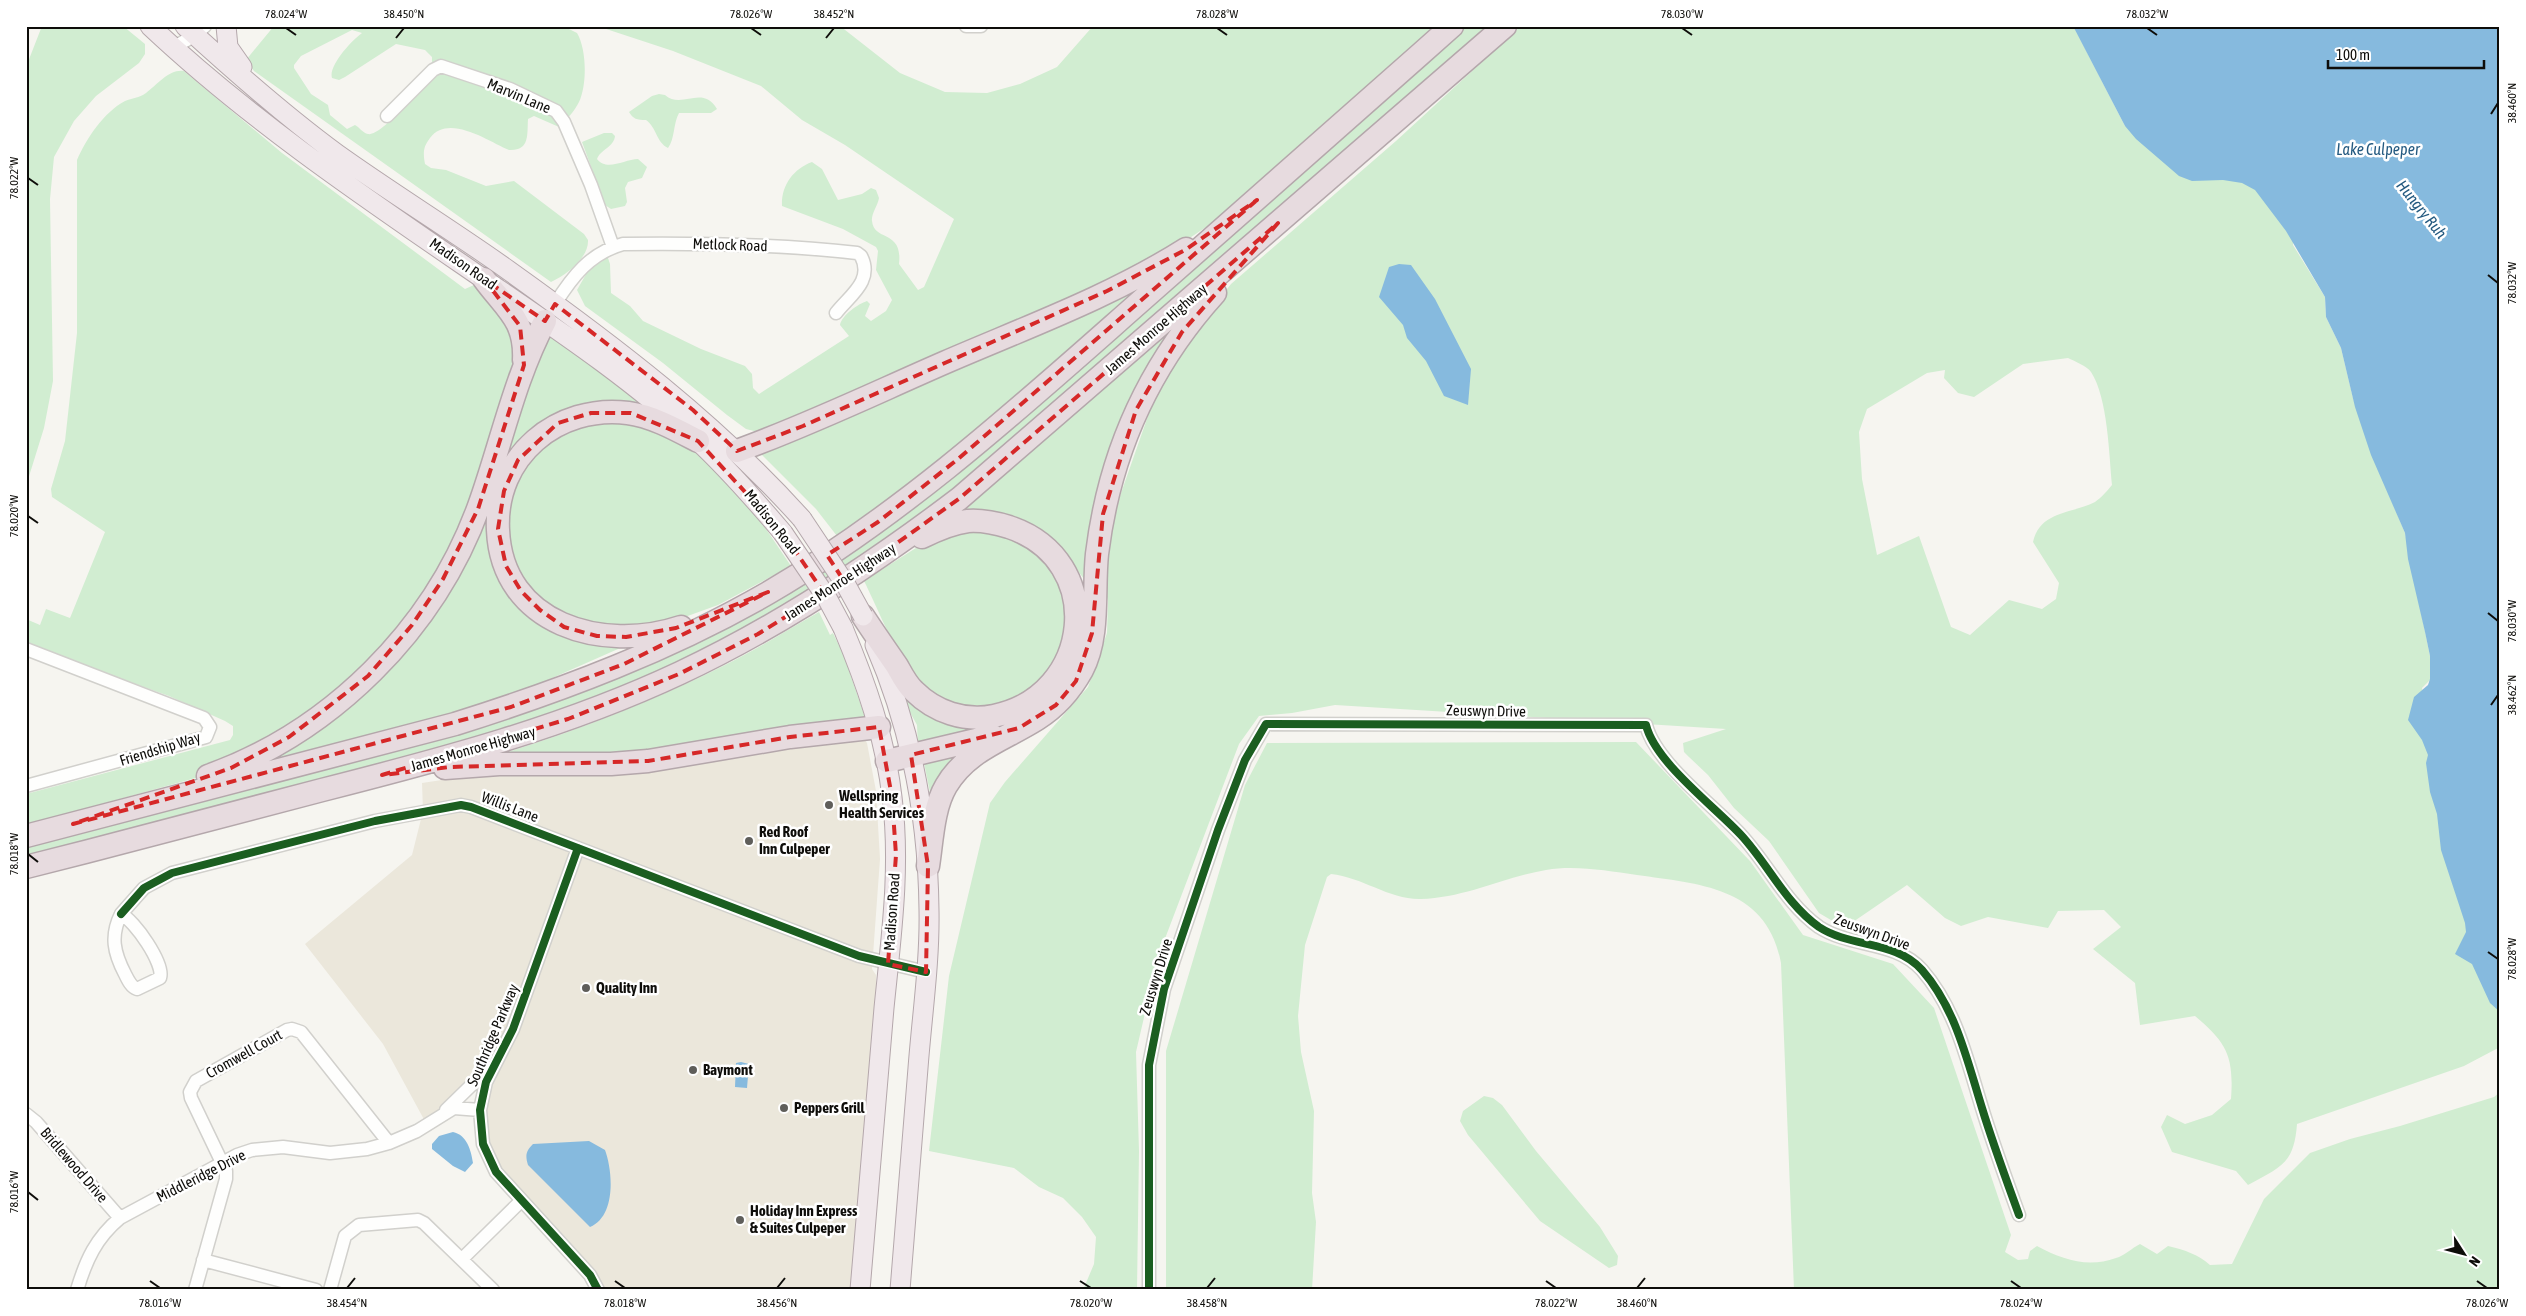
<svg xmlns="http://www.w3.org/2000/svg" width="2526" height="1316" font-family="'Asap Condensed',sans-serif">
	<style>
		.built { fill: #ebe7db }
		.green { fill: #d1edd1; fill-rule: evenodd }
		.water { fill: #86bade }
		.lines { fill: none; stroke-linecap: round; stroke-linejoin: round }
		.street-casing { stroke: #d1d0cc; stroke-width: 15 }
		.primary-casing { stroke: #b4a7ab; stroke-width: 21 }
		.highway-casing { stroke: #b4a7ab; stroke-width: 25 }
		.street { stroke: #fefefd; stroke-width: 12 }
		.primary { stroke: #f0e8eb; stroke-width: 19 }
		.highway { stroke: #e7dbdf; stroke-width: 22 }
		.primary-bridge-casing { stroke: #b4a7ab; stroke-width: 21; stroke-linecap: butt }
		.primary-bridge { stroke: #f0e8eb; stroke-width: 19 }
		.cycleway-casing { stroke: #fff; stroke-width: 11 }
		.cycleway { stroke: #1b5e20; stroke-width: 8 }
		.marked { fill: none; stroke: #d62828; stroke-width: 4; stroke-dasharray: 10 6; stroke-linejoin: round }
		.ticks { fill: none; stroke: #0e0d0a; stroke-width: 2 }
		.poi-dot { fill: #5f5e5a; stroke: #fff; stroke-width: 2 }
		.labels { text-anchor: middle; stroke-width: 5; stroke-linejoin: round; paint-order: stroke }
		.street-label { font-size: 15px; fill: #0e0d0a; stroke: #fff }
		.poi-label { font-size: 15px; font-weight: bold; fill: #0e0d0a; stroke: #fff; text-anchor: start }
		.water-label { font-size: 16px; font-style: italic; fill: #245a80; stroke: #fff }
		.neatline { fill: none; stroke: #0e0d0a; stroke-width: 2 }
		.ticks-label { font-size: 12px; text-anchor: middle; fill: #0e0d0a }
	</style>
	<rect width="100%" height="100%" fill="#f6f5f0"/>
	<path class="built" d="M863,737L867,743L876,791L880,859L872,969L876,975V998L853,1290H597L486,1150L480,1110L492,1070L427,1125L383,1044L305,944L412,855L423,811L422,783L488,773Z"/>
	<path class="green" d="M42,26H123L145,44V54L139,63L96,96L74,121L54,157L50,199L53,381L44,428L26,486V67Z
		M274,26H563L577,33C587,50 587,85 579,102C574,112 567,119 559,127L534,116L528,119C527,135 530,151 509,150C489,142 449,113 430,138C423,147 423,153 425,164L431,168L446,170L486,186L514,181L584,234L588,240C589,258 566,275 551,282L254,71L246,60ZM352,30L362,33C352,40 328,66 332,78L339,80L345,77L396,44L425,50L432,57V77C422,87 381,137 368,134C363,133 359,127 355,125L347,129L330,115L328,105L311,94L294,68V65L301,56Z
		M597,26H840L900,73L945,92L987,93L1020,84L1057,67L1093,26H1437L1218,219L1142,270L758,432L746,429L727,415L663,363L585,306L577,290L589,269L604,258H608L610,264L611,293L630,306L643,321L701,349L745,366L752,374L753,388L759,394L849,336L840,325C842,315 858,304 867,301L870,304L865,316L871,321L886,311L892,300L876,270L878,251L876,247L843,229L782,206C781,186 793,169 812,162L822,169L838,200L862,194L871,188L876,190L879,198C878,205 871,214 872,221C874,242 903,229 899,264L918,290L924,287L954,219L845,145L802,120L761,86L673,51Z
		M1464,26H1493L999,456L834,580L674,667L516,729L26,858V843L650,661L1035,406Z
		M1521,26H2067L2075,29L2125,126L2297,185L2293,245L2325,297L2326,317L2341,348L2353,398L2370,449L2405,533L2430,656V680L2422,688L2500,989V1047L2464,1066L2297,1124C2294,1165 2280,1167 2248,1185L2236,1171L2172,1152L2161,1127L2167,1115L2185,1124L2212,1115L2231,1099C2234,1056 2227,1043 2195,1016L2140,1025L2135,983L2093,949L2121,927L2104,910L2058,911L2048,928L1988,917L1961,926L1945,918L1907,885L1850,924L1836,923L1819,913L1769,841L1734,808L1708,775L1689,757L1684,752L1683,743L1726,729L1335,705L1292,713L1259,716L1239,744L1158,957L1136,1052L1139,1151L1137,1290H1083L1094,1264L1096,1237L1082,1217L1063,1198L1039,1187L1014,1168L929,1151L949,976L990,803L1005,782L1088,687L1107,633L1108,601L1102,577L1113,516L1155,396L1186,341L1231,284L1396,141ZM2068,358C2074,361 2087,366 2091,372C2108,398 2109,455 2112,485C2107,491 2101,498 2095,502C2071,514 2040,511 2033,542L2059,583L2056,599L2042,609L2009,600L1970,635L1951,627L1919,536L1877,555L1862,479L1859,432L1867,409L1927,373L1945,370L1944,378L1958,393L1974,397L2023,364Z
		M184,71L282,153L465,289L474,285L494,299L521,348L475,497L425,599L319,712L210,774L26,825V794L230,740L233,735V726L225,721L169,696L26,645V619L40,625L46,609L70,618L105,532L52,497L51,489L65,441L77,333V160C86,139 104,112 125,101C132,98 139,98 146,93C158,84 169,69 184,71Z
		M659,94L665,95C682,110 702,84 717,109L711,113H679C673,124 675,139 668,148C656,142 657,128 646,120C637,120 633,119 629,112L652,96Z
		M604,133H612L615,136C614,147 601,149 597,159C607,172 625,159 638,159L647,167L642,178L628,182L625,188L627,202L625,206L611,209L605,205L582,142Z
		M1158,271L1005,407L912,482L837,536L816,509L758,451Z
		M1170,334L1155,369L1085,580L1073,565L963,515V510L1160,335L1164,339Z
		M552,336L651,407H622L507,456L514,417L546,337Z
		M617,417L685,443L706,462L762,523L791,566L718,605L660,626L638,630L564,621L522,584L504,534L518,471L557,432Z
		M489,504L522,601L643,638L493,704L261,767L355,694Z
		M975,525L1045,552L1070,608L1058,665C1044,676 1029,692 1013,700C1006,704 995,704 987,706C916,720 889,630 864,581L919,546Z
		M819,612L830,635L833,633L844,656L866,720L684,752L479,761C563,736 645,705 723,666C756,650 787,630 819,612Z
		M903,690L976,728L975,736L918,747L917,725L901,696Z
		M1636,742L1750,861L1803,935L1893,964L1934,1008L2011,1235L2005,1252L2018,1260L2028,1259L2030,1251L2037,1246C2063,1260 2088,1268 2116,1258C2124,1256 2132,1248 2140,1244L2157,1254L2168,1246C2184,1250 2198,1254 2210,1265L2232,1264L2264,1199L2310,1153L2350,1139L2400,1126L2494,1097L2500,1092V1290H1794L1781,963C1767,887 1700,884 1637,875C1607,871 1576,865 1546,870C1504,877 1465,898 1421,899C1390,900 1362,877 1331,874L1327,877L1305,945L1298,1016L1301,1052L1314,1111L1312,1193L1316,1222L1312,1290H1166V1051L1245,785L1267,743Z
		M972,747L934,812L923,758Z
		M1484,1096L1493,1098L1502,1105L1536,1151L1600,1227L1618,1256L1617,1265L1609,1268L1540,1221L1468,1135L1460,1121L1463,1111Z"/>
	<path class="water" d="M2073,26H2500V1012L2490,1003L2472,964L2455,954L2466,932L2465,923L2441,850L2437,814L2430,792L2426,763L2428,755L2422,740L2408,720L2414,697L2428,685L2430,679V656L2425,632L2408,559L2405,533L2371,455L2355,407L2341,348L2326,317L2325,297L2286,231L2255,190L2242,183L2223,180L2192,181L2179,176L2136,139L2125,126Z
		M1399,264L1411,265L1435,299L1471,369L1468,405L1444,396L1426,361L1407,338L1403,325L1379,297L1389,267Z
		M741,1062L749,1064L747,1088L735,1087L736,1063Z
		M453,1132C467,1135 471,1150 473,1163L465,1172L453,1166L432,1149V1144L439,1136Z
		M589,1141L605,1150C613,1172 616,1216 590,1227L528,1165C525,1155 526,1151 533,1144Z"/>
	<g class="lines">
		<g class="street-casing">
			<path id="street" d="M966,26H981
				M173,48L195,35L205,26
				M387,116L433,70L441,66L510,89L556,111L564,122L591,185L613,247
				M555,304C572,277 590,253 623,244C701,243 779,244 857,253L861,256C874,281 849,296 836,313
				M26,649L204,718L210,727L206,737L26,786
				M578,848L513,1029L486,1082L480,1110L483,1144L496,1172L590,1275L598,1290
				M121,914L144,888L172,873L375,821L461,805L471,807L859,956L926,972
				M121,914C134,920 165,964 160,978L137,989C131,987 128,980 125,974C114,953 110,936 121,914Z
				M446,1110L489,1068
				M26,1114L36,1122L120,1218
				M463,1258L521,1201
				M203,1260L316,1290
				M77,1290C86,1260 96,1238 120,1218L237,1155L252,1150L283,1147L330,1153L367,1149L389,1143L417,1131L454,1108L480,1110
				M195,1290L226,1179V1171L191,1098L190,1092L196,1081L287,1030L292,1029L301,1032L389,1143
				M330,1290L345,1236L359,1225L418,1220L424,1223L493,1290
				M1149,1290V1065L1164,989L1218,830L1245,760L1266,724L1646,725C1655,762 1714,806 1741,835C1768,864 1786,904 1819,927C1851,948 1895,940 1922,970C1956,1009 1967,1060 1982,1108C1993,1144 2006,1179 2019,1215"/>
		</g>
		<g class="primary-casing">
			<path id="primary" d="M150,26C252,122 370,201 485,280C558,330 633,380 697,440C728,469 756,501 783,533
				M185,26C234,71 284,115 337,154C393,194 452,230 508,270C613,345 716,423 802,519
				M226,26L228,47L242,67
				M843,628C866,683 885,737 892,797C901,867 891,938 884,1008C876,1102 868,1196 860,1290
				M875,645C911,728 928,820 929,910C930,962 922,1015 918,1068C912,1142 906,1216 900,1290"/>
		</g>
		<g class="highway-casing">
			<path id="highway" d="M484,279C506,309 526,320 524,360
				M737,451C809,425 877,392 946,362C1027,327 1112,296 1186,249
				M863,616C874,633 886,650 897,666C902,675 907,685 914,691C935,712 965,722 994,716C1093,696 1108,560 1009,527C996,523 982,520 968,521C952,523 936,530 922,537
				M681,627C603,653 502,625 498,530C494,456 558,404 628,413C652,416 677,430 698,441
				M887,761L993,736
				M445,768L499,764H611L648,761L790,737L879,727
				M208,776C331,732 434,630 479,506C501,445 514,379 545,321
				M26,836L455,724C563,690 669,650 768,593C905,513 1023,405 1142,300C1245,209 1349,118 1452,26
				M928,866C932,840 933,808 946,786C967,750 1004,740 1037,719C1056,707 1071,690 1082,670C1100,636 1093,591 1097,554C1109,456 1148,367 1215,293
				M26,867C125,842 224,816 322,790C444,759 565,727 680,673C780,626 872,565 960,498L1505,26"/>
		</g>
		<use href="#street" class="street"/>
		<use href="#primary" class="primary"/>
		<use href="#highway" class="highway"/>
		<g class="primary-bridge-casing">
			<path id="primary-bridge" d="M802,519L846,585L863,616
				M783,533L827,598L843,628"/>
		</g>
		<use href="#primary-bridge" class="primary-bridge"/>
		<g class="cycleway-casing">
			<path id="cycleway" d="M578,848L513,1029L486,1082L480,1110L483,1144L496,1172L590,1275L598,1290
				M121,914L144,888L172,873L375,821L461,805L471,807L859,956L926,972
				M1149,1290V1065L1164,989L1218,830L1245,760L1266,724L1646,725C1655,762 1714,806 1741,835C1768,864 1786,904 1819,927C1851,948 1895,940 1922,970C1956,1009 1967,1060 1982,1108C1993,1144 2006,1179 2019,1215"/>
		</g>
		<use href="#cycleway" class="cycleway"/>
	</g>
	<path class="marked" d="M1257,200L958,459L878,522L827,555L844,581L960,498L1278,223L1182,332L1136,410L1103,514L1092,633L1076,681L1056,705L1019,728L911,755L928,866L926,972L888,964L896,855L892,797L879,727L790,737L648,761L450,767L382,775L568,719L679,674L758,634L824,593L783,533L698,441L631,413H591L558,423L518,460L504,491L498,529L506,566L521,591L540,610L564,627L597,636L626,637L676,628L768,592L624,664L511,707L73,824L231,768L289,737L368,676L412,625L443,579L478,509L524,365L520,326L484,279L545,321L555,304L693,410L737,451L803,426L1107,291L1185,250Z"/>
	<path class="ticks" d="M286,28L296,35M751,28L761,35M1217,28L1227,35M1682,28L1692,35M2147,28L2157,35M396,38L404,28M826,38L834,28M2491,114L2498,103M28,178L38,185M2488,275L2498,283M28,516L38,523M2488,613L2498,621M2491,705L2498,695M28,854L38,862M2488,952L2498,959M28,1192L38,1200M150,1281L160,1288M615,1281L625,1288M1080,1281L1091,1288M1546,1281L1556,1288M2011,1281L2021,1288M2477,1281L2487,1288M347,1288L355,1278M777,1288L785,1278M1207,1288L1215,1278M1637,1288L1645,1278"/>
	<g class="poi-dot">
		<circle cx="829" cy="805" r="5"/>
		<circle cx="749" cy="841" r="5"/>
		<circle cx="586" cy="988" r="5"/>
		<circle cx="693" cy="1070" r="5"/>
		<circle cx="784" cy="1108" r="5"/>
		<circle cx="740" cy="1220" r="5"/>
	</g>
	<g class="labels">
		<g class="street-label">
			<text transform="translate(519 96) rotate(23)" y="5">Marvin Lane</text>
			<text transform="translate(730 245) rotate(2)" y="5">Metlock Road</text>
			<text transform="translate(463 264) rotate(35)" y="5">Madison Road</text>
			<text transform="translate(1156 329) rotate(-41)" y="5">James Monroe Highway</text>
			<text transform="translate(772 522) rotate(51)" y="5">Madison Road</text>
			<text transform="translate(840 582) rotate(-33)" y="5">James Monroe Highway</text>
			<text transform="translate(1486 711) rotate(1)" y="5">Zeuswyn Drive</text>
			<text transform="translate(160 749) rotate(-17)" y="5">Friendship Way</text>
			<text transform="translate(473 749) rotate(-16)" y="5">James Monroe Highway</text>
			<text transform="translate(510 807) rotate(21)" y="5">Willis Lane</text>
			<text transform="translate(892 912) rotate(-86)" y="5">Madison Road</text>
			<text transform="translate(1872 932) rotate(20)" y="5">Zeuswyn Drive</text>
			<text transform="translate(1156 977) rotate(-73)" y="5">Zeuswyn Drive</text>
			<text transform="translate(493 1035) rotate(-67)" y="5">Southridge Parkway</text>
			<text transform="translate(244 1054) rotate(-29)" y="5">Cromwell Court</text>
			<text transform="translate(74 1165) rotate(49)" y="5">Bridlewood Drive</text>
			<text transform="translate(201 1176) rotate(-27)" y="5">Middleridge Drive</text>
		</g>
		<g class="poi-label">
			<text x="839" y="801">Wellspring<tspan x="839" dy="17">Health Services</tspan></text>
			<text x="759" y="837">Red Roof<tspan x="759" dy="17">Inn Culpeper</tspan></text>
			<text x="596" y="993">Quality Inn</text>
			<text x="703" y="1075">Baymont</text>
			<text x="794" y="1113">Peppers Grill</text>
			<text x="750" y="1216">Holiday Inn Express<tspan x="750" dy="17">&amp; Suites Culpeper</tspan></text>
		</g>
		<g class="water-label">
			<text x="2378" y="155">Lake Culpeper</text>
			<text transform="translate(2422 209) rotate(51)" y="6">Hungry Ruh</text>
		</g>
	</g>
	<rect width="2526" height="1316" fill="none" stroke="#ffffff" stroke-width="55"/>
	<g transform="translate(2464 1254) rotate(126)" stroke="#ffffff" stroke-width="4" paint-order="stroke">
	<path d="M0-4L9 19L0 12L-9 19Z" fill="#0e0d0a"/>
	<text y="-8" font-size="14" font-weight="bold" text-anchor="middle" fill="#0e0d0a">N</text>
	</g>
	<path d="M2328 60v8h156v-8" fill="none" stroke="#0e0d0a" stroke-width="2.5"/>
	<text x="2336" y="60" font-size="15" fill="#0e0d0a" stroke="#ffffff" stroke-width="4" paint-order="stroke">100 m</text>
	<rect x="28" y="28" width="2470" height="1260" class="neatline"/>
	<g class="ticks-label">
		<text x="286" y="18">78.024°W</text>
		<text x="404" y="18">38.450°N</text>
		<text x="751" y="18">78.026°W</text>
		<text x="834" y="18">38.452°N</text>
		<text x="1217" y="18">78.028°W</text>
		<text x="1682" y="18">78.030°W</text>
		<text x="2147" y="18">78.032°W</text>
		<text transform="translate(2512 103) rotate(-90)" y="4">38.460°N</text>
		<text transform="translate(14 178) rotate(-90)" y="4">78.022°W</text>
		<text transform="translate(2512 283) rotate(-90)" y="4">78.032°W</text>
		<text transform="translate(14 516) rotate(-90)" y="4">78.020°W</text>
		<text transform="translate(2512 621) rotate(-90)" y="4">78.030°W</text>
		<text transform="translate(2512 695) rotate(-90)" y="4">38.462°N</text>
		<text transform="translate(14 854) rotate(-90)" y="4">78.018°W</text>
		<text transform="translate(2512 959) rotate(-90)" y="4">78.028°W</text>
		<text transform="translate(14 1192) rotate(-90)" y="4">78.016°W</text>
		<text x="160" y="1307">78.016°W</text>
		<text x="347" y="1307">38.454°N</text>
		<text x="625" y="1307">78.018°W</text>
		<text x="777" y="1307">38.456°N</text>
		<text x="1091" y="1307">78.020°W</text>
		<text x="1207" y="1307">38.458°N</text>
		<text x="1556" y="1307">78.022°W</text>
		<text x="1637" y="1307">38.460°N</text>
		<text x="2021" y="1307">78.024°W</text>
		<text x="2487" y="1307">78.026°W</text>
	</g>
</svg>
